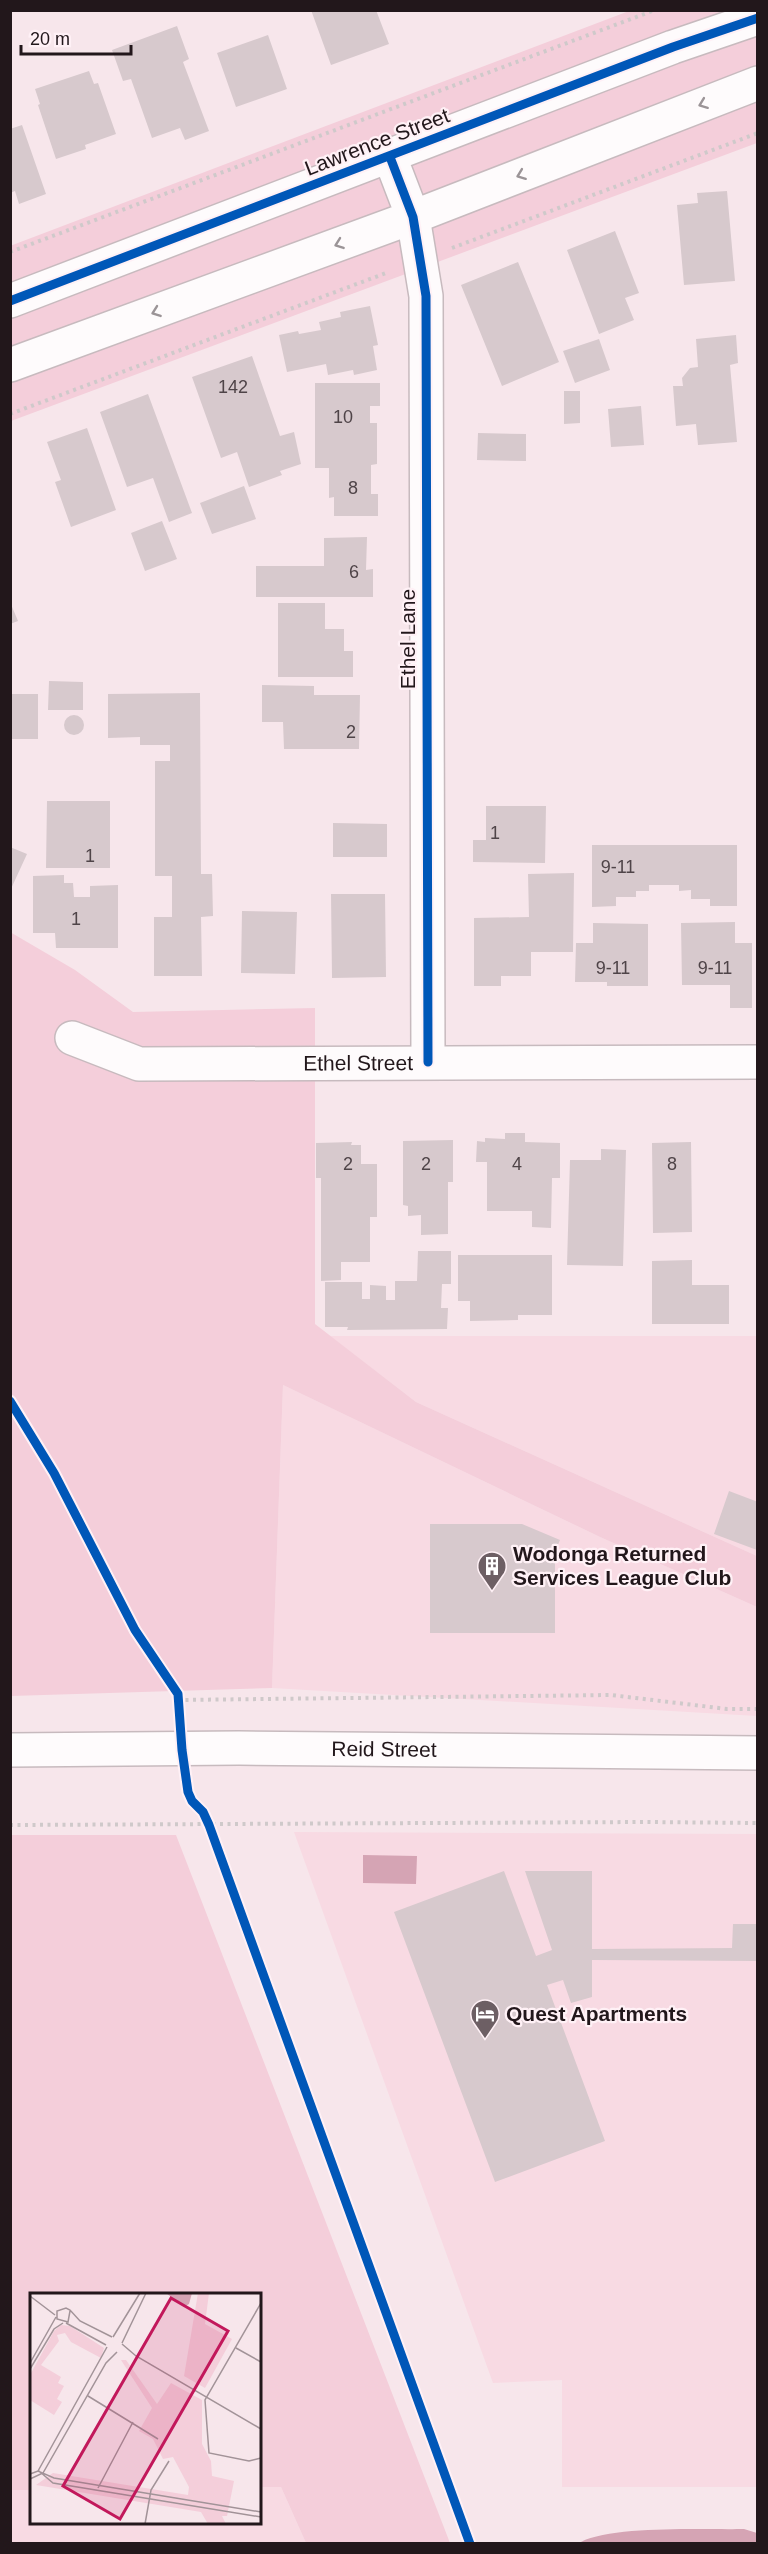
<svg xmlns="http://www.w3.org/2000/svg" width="768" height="2554" font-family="Arial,sans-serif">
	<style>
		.built { fill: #f8dae3 }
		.green { fill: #f4ceda }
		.water { fill: #d5a4b4 }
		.building { fill: #d7c9cd }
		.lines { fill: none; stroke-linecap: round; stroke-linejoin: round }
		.street-casing { stroke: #c7babe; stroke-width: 36 }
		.secondary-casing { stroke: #c7babe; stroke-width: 36 }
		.path { stroke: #cfc9ca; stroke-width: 4; stroke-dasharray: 3 4.5; stroke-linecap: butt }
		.street { stroke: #fefbfc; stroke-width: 33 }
		.secondary { stroke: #fefbfc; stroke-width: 33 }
		.cycleway-casing { stroke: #fff1f6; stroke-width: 13 }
		.cycleway { stroke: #0057b8; stroke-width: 9 }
		.oneway { stroke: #9b9497 }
		.labels { text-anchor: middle; stroke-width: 4.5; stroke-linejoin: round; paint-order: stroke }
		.number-label { font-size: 18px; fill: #4f4448 }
		.street-label { font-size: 21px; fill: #22171b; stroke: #fff1f6 }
		.poi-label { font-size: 21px; font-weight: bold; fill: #22171b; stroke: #fff1f6; text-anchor: start }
		.inset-road { fill: none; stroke: #a29398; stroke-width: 1.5 }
		.view { fill: #c2185b; fill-opacity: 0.15; stroke: #c2185b; stroke-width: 3 }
		.inset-edge { fill: none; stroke: #22171b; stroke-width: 3 }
	</style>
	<rect width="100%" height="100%" fill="#f7e6eb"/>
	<path class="built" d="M330,1336H757V1556L416,1402Z
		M283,1385L600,1537L757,1607V1716L272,1688Z
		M294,1832L757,1834V2487H562V2380L493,2383Z
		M260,2487H281L306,2543H11L10,2490H31L32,2522H260Z"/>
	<path class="green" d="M629,11H757V143L11,421L10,246Z
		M10,932L75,970L133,1012L315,1008V1324L416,1402L757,1556V1607L600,1537L283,1385L272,1688L11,1696Z
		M11,1835H176L450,2543H306L281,2487H260V2294H32L31,2490H11Z"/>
	<path class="water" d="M363,1855L417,1856L416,1884L363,1883Z
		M744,2529L757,2533V2543H579C610,2525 705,2530 744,2529Z"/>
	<path class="building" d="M311,10H376L389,44L331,65Z
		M177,26L189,59L183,62L209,131L185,140L180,128L152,138L131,79L123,81L112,50Z
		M268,35L287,89L236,107L217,53Z
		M89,71L94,84L98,83L116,134L85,145L86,149L56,159L38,105L40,104L35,89Z
		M22,125L46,194L19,204L15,191L10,193V129Z
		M727,191L735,281L684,285L677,205L698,203L697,193Z
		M615,231L639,293L625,298L634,320L599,334L567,250Z
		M518,262L559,362L502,386L461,285Z
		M370,306L378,345L373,346L377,370L354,375L353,370L328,375L326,364L287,372L279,335L298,331L299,334L321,330L319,322L341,317L340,312Z
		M736,335L738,363L730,365L737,442L698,445L696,424L676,426L673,386H683L682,378L690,368L698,367L696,339Z
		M599,339L610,370L575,383L563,351Z
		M252,356L280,436L294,432L301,464L280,471L282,475L249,487L237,452L221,458L192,377Z
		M315,383H380V406H370V423H377V464L371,465V494H378V516H334V497L329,498V468H315Z
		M564,391H580V423L564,424Z
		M148,394L192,513L169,522L153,478L127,487L100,412Z
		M641,406L644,445L611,447L608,409Z
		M87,428L116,510L71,527L55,482L61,480L47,442Z
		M478,433L526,434V461L477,460Z
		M244,486L256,519L212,534L200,503Z
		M162,521L177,559L145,571L131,533Z
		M367,537L366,570L373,569V597H256V566H324V538Z
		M10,602L18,621L10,624Z
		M278,603H325V629H344V651H353V677H278Z
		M49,681L83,682V710H48Z
		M262,685L314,686V695H360L359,749H284L283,722H262Z
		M200,693L201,874H212L213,916L201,917L202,976H154V917H172V876H155V761H170V745H140V737L108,738V694Z
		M10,694H38V739H10Z
		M64 725a10 10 0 1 1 20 0a10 10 0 1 1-20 0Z
		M47,801H110V868H46Z
		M486,806H546L545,863L473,862V840H486Z
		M333,823L387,824V857H333Z
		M592,845H737V906H710V899H691V890L679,891V885H649V891H636V897H616V906L592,907Z
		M10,847L27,854L10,891Z
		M574,873L573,952H531V976H501V986H474V918L529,917L528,874Z
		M64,875V883H73L74,897H90V886L118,885V948H56L55,933H33V876Z
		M331,894H385L386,977L332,978Z
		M242,911L297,912L295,974L241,973Z
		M735,922V943H752V1008H730V985H682L681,923Z
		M593,923L648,924V986H607V982H575L576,943H593Z
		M505,1133H525V1142L560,1143V1178H552L551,1228L532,1227V1211H487V1162H476L477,1141L485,1142V1138L505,1139Z
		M453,1140V1182H448V1234L421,1235V1215L408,1216V1206L403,1205V1141Z
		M352,1142L351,1145H361V1164H377V1217H370V1262H341V1280L321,1281V1178H316V1143Z
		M691,1142L692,1232L653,1233L652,1143Z
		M601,1149L626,1150L623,1266L567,1265L570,1160H601Z
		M418,1251H451V1284H442L441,1308H448L447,1329L347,1330L348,1327H325V1282H362V1299H370V1285L386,1286V1300H395V1281H417Z
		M458,1255H552V1315H518V1320L470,1321V1301H458Z
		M692,1260V1285H729V1324H652V1261Z
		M729,1491L758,1502L757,1550L714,1534Z
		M430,1524H522L560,1540L555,1552V1633H430Z
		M504,1871L536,1956L552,1950L525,1871H592V1949L732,1948L733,1924H758V1961L592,1960V1997L571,2003L563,1980L547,1985L605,2141L495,2182L394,1912Z"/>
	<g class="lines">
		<g class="street-casing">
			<g id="street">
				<path d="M413,217L426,296L428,1062"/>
				<path id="s1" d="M72,1038L139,1064L758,1062"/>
				<path id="s2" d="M10,1750L239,1748L758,1753"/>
			</g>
		</g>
		<g class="secondary-casing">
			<path id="secondary" d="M390,157L413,217
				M10,301L673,47L758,18
				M10,365L413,217L758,83"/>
		</g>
		<path class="path" d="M452,248L758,133
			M10,252L655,10
			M10,414L386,273
			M178,1700L611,1695L727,1709H758
			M10,1825L644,1822L758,1823"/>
		<use href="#street" class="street"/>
		<use href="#secondary" class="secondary"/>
		<g class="cycleway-casing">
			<path id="cycleway" d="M390,157L413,217L426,296L428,1062
				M10,301L673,47L758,18
				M10,1401L54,1473L135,1630L178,1694L182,1750L188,1792L192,1801L203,1812L209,1825L470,2544"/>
		</g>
		<use href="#cycleway" class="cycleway"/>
	</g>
	<defs><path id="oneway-chevron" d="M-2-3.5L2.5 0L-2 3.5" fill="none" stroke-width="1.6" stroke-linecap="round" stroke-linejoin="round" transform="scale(1.5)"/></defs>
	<g class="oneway">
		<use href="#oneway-chevron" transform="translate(703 104) rotate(159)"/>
		<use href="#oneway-chevron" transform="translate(521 175) rotate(159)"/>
		<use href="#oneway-chevron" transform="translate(339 244) rotate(160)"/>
		<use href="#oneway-chevron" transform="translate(156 312) rotate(160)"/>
	</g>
	<defs>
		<g id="building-pin" transform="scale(1.5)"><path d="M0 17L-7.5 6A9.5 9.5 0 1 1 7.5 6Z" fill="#6d5f64" stroke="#fff1f6"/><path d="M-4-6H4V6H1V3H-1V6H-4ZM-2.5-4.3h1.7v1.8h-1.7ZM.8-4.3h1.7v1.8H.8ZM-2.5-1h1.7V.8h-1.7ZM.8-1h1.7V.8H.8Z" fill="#fff"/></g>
		<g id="hotel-pin" transform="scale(1.5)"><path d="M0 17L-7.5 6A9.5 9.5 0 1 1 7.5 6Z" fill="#6d5f64" stroke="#fff1f6"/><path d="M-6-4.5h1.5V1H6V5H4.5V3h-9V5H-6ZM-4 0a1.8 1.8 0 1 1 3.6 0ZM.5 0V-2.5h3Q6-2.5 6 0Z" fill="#fff"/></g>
	</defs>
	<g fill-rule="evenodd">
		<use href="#building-pin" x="492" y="1566"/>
		<use href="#hotel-pin" x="485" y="2014"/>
	</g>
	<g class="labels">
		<g class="number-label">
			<text x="233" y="393">142</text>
			<text x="343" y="423">10</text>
			<text x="353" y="494">8</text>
			<text x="354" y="578">6</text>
			<text x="351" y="738">2</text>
			<text x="495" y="839">1</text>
			<text x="90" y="862">1</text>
			<text x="618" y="873">9-11</text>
			<text x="76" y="925">1</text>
			<text x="613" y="974">9-11</text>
			<text x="715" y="974">9-11</text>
			<text x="348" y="1170">2</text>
			<text x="426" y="1170">2</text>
			<text x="517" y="1170">4</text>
			<text x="672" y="1170">8</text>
		</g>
		<g class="street-label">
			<text transform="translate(377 142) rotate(-21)" y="7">Lawrence Street</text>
			<text transform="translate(408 639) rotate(-90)" y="7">Ethel Lane</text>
			<text dy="7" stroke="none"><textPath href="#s1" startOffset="291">Ethel Street</textPath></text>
			<text dy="7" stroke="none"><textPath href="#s2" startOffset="374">Reid Street</textPath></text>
		</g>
		<g class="poi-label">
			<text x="513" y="1561">Wodonga Returned<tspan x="513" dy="24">Services League Club</tspan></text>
			<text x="506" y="2021">Quest Apartments</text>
		</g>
	</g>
	<g transform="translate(30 2293)">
		<rect width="231" height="231" fill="#f7e6eb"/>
		<path d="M168,0H179L175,31L202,46L175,95L154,83ZM31,32L40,33L74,55L71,65L41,49L35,40L27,42L29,48L11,72L31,84L28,90L34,93L27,106L32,109L24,122L0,107V82L24,38ZM91,67H96L127,111L141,90L172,107V151L181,168L182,183L204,188L197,223H192L196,231H178L171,219L6,192L23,180L158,202L159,194L143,164L133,166L123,146L109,138L122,115Z" fill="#f4ceda"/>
		<path d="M136,0H162L159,11L154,14Z" fill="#d5a4b4"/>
		<path class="inset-road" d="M0,3L25,22M231,10L175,107L179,160L219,168L231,165M40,18L38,29L27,26V18L36,15L40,17L50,28L82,44M36,30L76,52M83,44L110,0M92,50L116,0M92,51L106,63L231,136M206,55L231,69M0,70L26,24M0,76L24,36L33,30M58,103L128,146M8,178L77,54M9,178L23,190L231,224M0,181L8,178L24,185L231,219M0,186L13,180L76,70L87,59M68,195L103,129M115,231L121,197L139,168"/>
		<path class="view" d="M141,5L198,38L90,226L33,193Z"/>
		<rect width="231" height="231" class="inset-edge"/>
	</g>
	<rect width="768" height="2554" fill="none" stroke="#22171b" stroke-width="24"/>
	<path d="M21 45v9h110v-9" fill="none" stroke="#22171b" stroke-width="3"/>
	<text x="30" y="45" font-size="18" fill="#22171b" stroke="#fff1f6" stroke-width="4.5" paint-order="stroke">20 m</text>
</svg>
